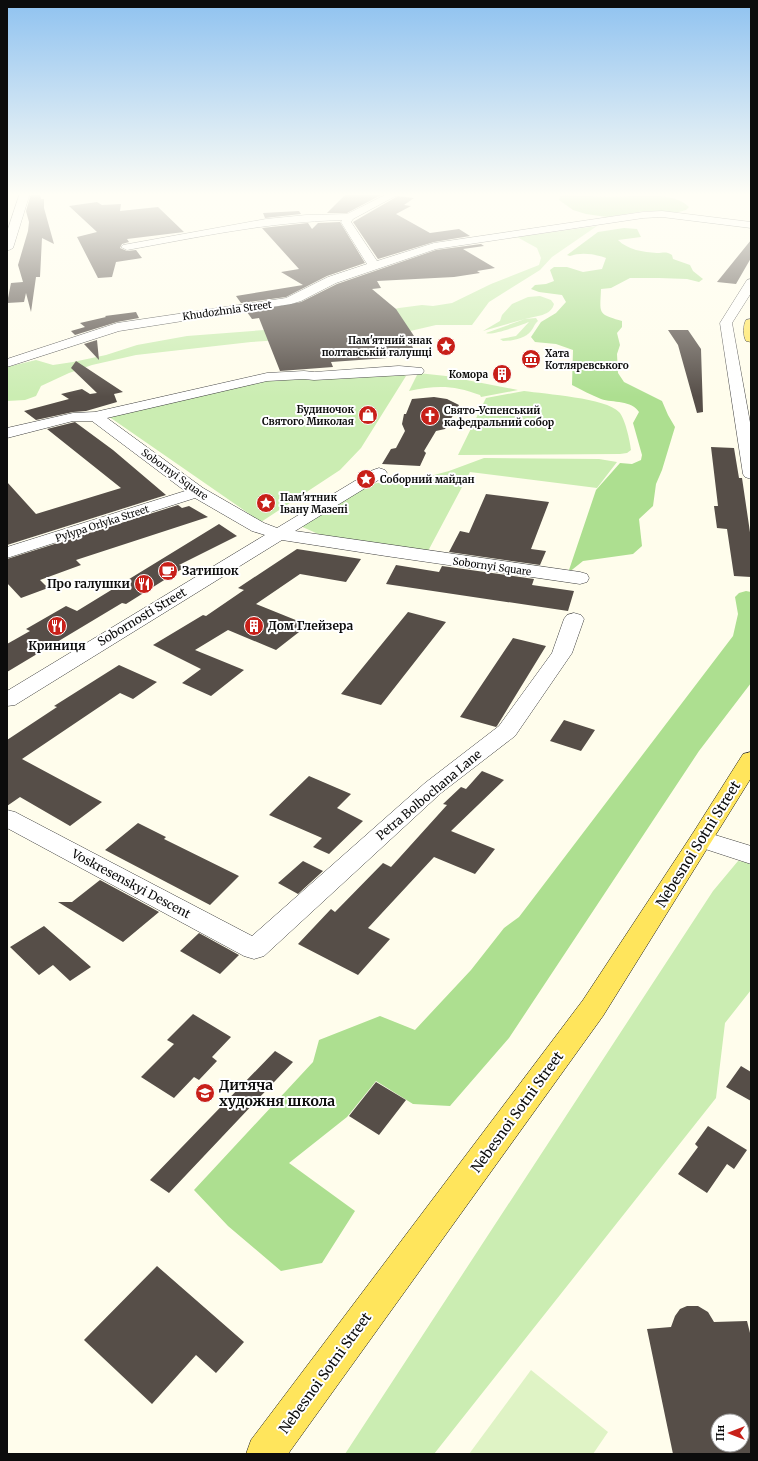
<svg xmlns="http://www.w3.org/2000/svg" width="758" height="1461" font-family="Merriweather,serif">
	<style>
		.green { fill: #cbedb2 }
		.forest { fill: #addf90 }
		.pitch { fill: #dff3c5 }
		.building { fill: #564e48; fill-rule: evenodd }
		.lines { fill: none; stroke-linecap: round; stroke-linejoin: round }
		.minor-casing { stroke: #3f3f3f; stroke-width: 1 }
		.major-casing { stroke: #1d1d1d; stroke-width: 1 }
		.minor { fill: #fff; fill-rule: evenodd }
		.major { fill: #ffe55c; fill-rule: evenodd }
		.labels { text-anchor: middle; stroke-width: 4; stroke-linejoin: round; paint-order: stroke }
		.far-street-label { font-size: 10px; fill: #0c0c0c; stroke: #fff }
		.far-poi-label { font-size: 10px; font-weight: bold; fill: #0c0c0c; stroke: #fff; text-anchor: start }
		.poi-label { font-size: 12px; font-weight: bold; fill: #0c0c0c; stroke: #fff; text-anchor: start }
		.street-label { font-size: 12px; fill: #0c0c0c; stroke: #fff }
		.near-street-label { font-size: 14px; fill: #0c0c0c; stroke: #fff }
		.near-poi-label { font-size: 14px; font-weight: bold; fill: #0c0c0c; stroke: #fff; text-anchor: start }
	</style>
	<rect width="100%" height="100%" fill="#fffdec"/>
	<path class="green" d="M597,226L552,257L540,270L489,302L472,325H436L406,332L251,342L136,355L92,365L69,373L41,386L36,396L25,400L7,401V367L36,360L53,365L73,362L106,355L137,345L187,336L278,329L365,316L399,308L422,305L433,306L452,303L491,284L539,265L541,258L537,248L517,237Z
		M540,296L551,300L554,304C551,316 536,316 525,319L536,318L538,321C534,324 534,328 531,331C525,339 511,341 503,341L500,339L516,336L529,322C521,325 492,336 486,333L525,319L483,331L500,321L502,315L512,304L528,297Z
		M399,373L406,376L361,448L340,470L261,522L108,416L268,379L305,376L307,380Z
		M418,373L446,376L518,390L481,397L480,395C454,385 436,385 409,391Z
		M524,391C545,394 606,398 619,412C625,418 630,441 631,450L627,453L620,454L458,455L486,398Z
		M484,458L599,459L617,462L597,488L470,472L427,553L325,537L298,525L368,484L419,479L449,471Z
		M738,861L751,863V990L725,1023L716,1098L434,1454H345L713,891Z"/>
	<path class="forest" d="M564,195C579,195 595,197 611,197C633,197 672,190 689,207L686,210L675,213L645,211L607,217L586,214L573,210L559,200L560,196Z
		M624,228L637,229L641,237L618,240C628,250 643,252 657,253C663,253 666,251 672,255L673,259L690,265L693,271L703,279L699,282L687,279L659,278H630L611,288L601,289C600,314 597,314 622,321V327L617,333L620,345L617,354L618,373L624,382L662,401L668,415L675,427L662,470L656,484L653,506L639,519L642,546L633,554L583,561L568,573L596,490L620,463L632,464L641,460L642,455L633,423L639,412C632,400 613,403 601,399C591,395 582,390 572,385L573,350L556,344L535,342L531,337L541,322L556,313L566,302L562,295L539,292L531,289L535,285L546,284L554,281L550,270L554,267H567L583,272L602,269L606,258C595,254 581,252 570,256L567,255L598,232Z
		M746,591L751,592V683L699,751L509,1038L450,1106L413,1104L376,1081L347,1117L289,1163L355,1211L322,1263L281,1271L228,1226L194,1190L313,1062L319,1040L380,1016L415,1030L471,970L504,928L519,917L733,636L738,614L735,597L739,593Z"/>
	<path class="pitch" d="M531,1370L608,1432L593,1454H469Z"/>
	<path class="building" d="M40,193L41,199H44V208L54,244L42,238L40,277H36L31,312L26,293L24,302L7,303L11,283L23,282L18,265L28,231L29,222L26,211L31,194Z
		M347,193H370L383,194L347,213H327Z
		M398,196L414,198L404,205L411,206L396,214L430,233L459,229L470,236L434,242L378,259L353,222Z
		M97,202L102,205L121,204L120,211L158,207L184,232L127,239L129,242L122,244L120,248L127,251L136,250L142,258L116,262L112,277L98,278L77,237L97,232L69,206Z
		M299,211L301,214L265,218L263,213Z
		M340,222L365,263L327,276L286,297L241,303L236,296L303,285L281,272L299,269L262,228L308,223L312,229L318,223Z
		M751,240V258L736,284L717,282Z
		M481,244L484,246L463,249L495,268L477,271L480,273L454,277L377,281L381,288L372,289L396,309L416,339L412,346L416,353L385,355L387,358L331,362L333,367L280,371L259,318L252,319L247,312L301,302L337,284L436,250Z
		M136,312L139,318L117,322L75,335L71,331L85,327L80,323L106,317L105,316Z
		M668,330H688L701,349L703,412L697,413L678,345Z
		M97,340L99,360L84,344Z
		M76,361L123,392L114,394L117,402L86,411L73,412L36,420L24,411L69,399L61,394L82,389L90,394L97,393L71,368Z
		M434,397L447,399L459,405L445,429L436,431L424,451L426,453L420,466L382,464L391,449L396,448L405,431L402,424L404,414H406L412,399Z
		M75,422L113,450L166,495L7,545V482L36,514L121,488L47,429Z
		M711,447L734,448L739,478H742L751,539V577L734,576L727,529L717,528L714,506H718Z
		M486,494L549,502L531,549L546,551L540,565L449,552L460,531L469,533Z
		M178,505L182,508L189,506L208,517L76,560L81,565L40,580L48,588L21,598L7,583V559Z
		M219,524L237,536L179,565L185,567L126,604L122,603L7,672V644L30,631L26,629L66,606L77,611Z
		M297,549L361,559L346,582L300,574L256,604L308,625L276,650L228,630L195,650L244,670L211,696L182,683L201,669L153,645L203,615L206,616L244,590L238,588Z
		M396,565L439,572L442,566L534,579L532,585L574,591L568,611L386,584Z
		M408,612L446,622L381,705L341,694Z
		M513,638L546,646L497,726L496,727L460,717Z
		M119,665L157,682L133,699L120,693L22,759L102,802L70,826L20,797L7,806V740L57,707L54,706Z
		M564,720L595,730L581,751L550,741Z
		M482,771L504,780L451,831L495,849L475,874L434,857L368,928L390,939L358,975L298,944L331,909L335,912L383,863L391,867L447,805L443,804L461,787L466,789Z
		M309,776L351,794L337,808L363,821L329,854L313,847L322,838L269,815Z
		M138,823L166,837L164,839L239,876L210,905L105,850Z
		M303,861L323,871L298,894L278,883Z
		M100,880L150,907L159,912L123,942L58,902H72Z
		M44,926L91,967L70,981L53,965L39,975L10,947Z
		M199,933L239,955L220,974L180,951Z
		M193,1014L231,1037L212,1057L217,1061L199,1080L194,1077L174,1098L141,1077L174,1044L167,1040Z
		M275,1051L293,1062L169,1193L150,1180Z
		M741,1066L751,1072V1101L726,1087Z
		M376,1082L406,1100L379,1135L349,1116Z
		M708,1126L747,1150L734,1169L727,1164L707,1193L678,1174L698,1147L695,1144Z
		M157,1266L244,1342L216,1373L196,1355L152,1404L84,1340Z
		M687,1306H698L708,1312L714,1322L747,1321L751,1337V1454H673L647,1329L671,1327L675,1316L680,1309ZM718,1421H742V1445H718Z"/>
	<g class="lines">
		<g class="minor-casing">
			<path id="minor" d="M20,193H30L13,248L7,251V232Z
				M389,193H401L353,219L351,222L377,261L434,243L643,212L662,211L751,222V228L662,217L643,218L436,249L336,283L301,301L291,304L119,331L7,367V359L117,323L286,298L328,277L367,264L341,222L342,220C268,222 199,237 127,250L121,247L123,245L266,219L306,215L347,214Z
				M751,279V293L732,323L751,428V479L745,477L743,474L720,323L747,280Z
				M399,366L422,368L424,371L422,374L314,380L304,379L267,381L107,418L203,488L264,523L277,528L373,470L379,468L385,470L387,473L385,476L295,531L580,572L587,574L589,578L587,582L580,584L386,556L282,540L15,705L7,706V691L265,535L252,531L195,498L7,558V547L185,491L92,421H73L7,438V428L73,413L95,412L267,373L304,371L314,372Z
				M574,613L581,615L584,619L572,653L515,736L441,793L264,956L254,959L244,956L7,828V810L15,812L252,936L425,783L499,726L552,653L564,619L567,615Z
				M702,831L751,846V864L693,845L690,839L693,833Z"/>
		</g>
		<g class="major-casing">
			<path id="major" d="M751,319V342L746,341C743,336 743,325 746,320Z
				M751,752V778L603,1016L288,1454H246L251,1440L583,1000L693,833L743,754Z"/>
		</g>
		<use href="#minor" class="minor"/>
		<use href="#major" class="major"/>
	</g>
	<linearGradient id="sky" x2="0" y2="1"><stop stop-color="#8fc2f0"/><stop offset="0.49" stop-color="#fffef6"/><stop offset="1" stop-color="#fffef6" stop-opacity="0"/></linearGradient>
	<rect width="758" height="397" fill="url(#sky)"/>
	<defs>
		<g id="sight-disc" transform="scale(1)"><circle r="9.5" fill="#c82019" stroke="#fff"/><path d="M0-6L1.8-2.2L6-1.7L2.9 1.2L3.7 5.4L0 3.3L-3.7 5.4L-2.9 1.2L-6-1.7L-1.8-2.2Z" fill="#fff"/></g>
		<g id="museum-disc" transform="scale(1)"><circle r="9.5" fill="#c82019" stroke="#fff"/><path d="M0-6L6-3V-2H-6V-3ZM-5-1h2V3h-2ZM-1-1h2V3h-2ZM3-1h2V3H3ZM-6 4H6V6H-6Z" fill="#fff"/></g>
		<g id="building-disc" transform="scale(1)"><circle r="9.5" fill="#c82019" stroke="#fff"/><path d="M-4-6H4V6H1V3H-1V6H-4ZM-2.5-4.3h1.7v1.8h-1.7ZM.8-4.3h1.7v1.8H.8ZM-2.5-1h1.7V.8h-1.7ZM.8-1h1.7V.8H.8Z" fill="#fff"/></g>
		<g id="shop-disc" transform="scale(1)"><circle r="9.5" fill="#c82019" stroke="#fff"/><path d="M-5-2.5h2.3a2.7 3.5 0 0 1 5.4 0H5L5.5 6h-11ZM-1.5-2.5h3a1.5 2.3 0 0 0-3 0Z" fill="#fff"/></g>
		<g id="church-disc" transform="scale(1)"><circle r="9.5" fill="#c82019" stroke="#fff"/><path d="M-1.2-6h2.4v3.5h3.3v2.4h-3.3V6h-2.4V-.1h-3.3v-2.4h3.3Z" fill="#fff"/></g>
		<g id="cafe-disc" transform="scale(1)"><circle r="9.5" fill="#c82019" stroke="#fff"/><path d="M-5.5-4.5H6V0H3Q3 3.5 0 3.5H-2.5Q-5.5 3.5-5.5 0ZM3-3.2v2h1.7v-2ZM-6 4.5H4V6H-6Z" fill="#fff"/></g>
		<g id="restaurant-disc" transform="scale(1)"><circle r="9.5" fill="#c82019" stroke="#fff"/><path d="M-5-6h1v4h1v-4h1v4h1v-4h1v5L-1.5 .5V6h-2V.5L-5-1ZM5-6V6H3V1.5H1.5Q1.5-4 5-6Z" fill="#fff"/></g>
		<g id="school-disc" transform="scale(1)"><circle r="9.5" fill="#c82019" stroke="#fff"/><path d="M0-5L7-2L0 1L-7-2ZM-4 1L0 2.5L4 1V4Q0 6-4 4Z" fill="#fff"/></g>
	</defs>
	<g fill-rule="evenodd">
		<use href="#sight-disc" x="446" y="346"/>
		<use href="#museum-disc" x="531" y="359"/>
		<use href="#building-disc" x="502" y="374"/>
		<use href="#shop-disc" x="368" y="415"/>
		<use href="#church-disc" x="430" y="416"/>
		<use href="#sight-disc" x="366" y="479"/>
		<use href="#sight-disc" x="266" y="503"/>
		<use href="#cafe-disc" x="168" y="571"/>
		<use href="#restaurant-disc" x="144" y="584"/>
		<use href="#restaurant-disc" x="57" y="626"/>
		<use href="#building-disc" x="254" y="626"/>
		<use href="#school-disc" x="205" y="1093"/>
	</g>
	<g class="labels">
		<g class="far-street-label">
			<text transform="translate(227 310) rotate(-8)" y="4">Khudozhnia Street</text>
			<text transform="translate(175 474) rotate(36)" y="4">Sobornyi Square</text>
			<text transform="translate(102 523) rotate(-18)" y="4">Pylypa Orlyka Street</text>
			<text transform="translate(492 566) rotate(8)" y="4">Sobornyi Square</text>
		</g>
		<g class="far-poi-label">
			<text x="432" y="344" text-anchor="end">Пам'ятний знак<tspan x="432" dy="12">полтавській галушці</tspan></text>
			<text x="545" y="357">Хата<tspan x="545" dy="12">Котляревського</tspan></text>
			<text x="488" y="378" text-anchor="end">Комора</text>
			<text x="354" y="413" text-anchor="end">Будиночок<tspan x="354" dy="12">Святого Миколая</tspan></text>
			<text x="444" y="414">Свято-Успенський<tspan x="444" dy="12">кафедральний собор</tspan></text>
			<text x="380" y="483">Соборний майдан</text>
			<text x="280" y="501">Пам'ятник<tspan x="280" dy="12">Івану Мазепі</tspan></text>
		</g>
		<g class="poi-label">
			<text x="182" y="575">Затишок</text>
			<text x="130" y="588" text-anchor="end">Про галушки</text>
			<text x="268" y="630">Дом Глейзера</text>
			<text x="57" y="650" text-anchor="middle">Криниця</text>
		</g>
		<g class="street-label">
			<text transform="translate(142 617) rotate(-31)" y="4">Sobornosti Street</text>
			<text transform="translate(429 795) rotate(-40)" y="4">Petra Bolbochana Lane</text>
			<text transform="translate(131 884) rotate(28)" y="4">Voskresenskyi Descent</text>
		</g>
		<g class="near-street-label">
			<text transform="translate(698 844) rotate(-58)" y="5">Nebesnoi Sotni Street</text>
			<text transform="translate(517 1112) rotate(-54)" y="5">Nebesnoi Sotni Street</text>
			<text transform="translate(325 1373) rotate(-54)" y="5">Nebesnoi Sotni Street</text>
		</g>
		<g class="near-poi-label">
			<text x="219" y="1090">Дитяча<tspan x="219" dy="16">художня школа</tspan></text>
		</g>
	</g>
	<rect width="758" height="1461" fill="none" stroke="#0c0c0c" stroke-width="16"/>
	<g transform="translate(730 1433) rotate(270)"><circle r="19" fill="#ffffff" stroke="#9e9e9e"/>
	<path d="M0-3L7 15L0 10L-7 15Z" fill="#c82019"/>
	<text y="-6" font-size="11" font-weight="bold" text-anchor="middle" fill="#0c0c0c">Пн</text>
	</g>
</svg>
